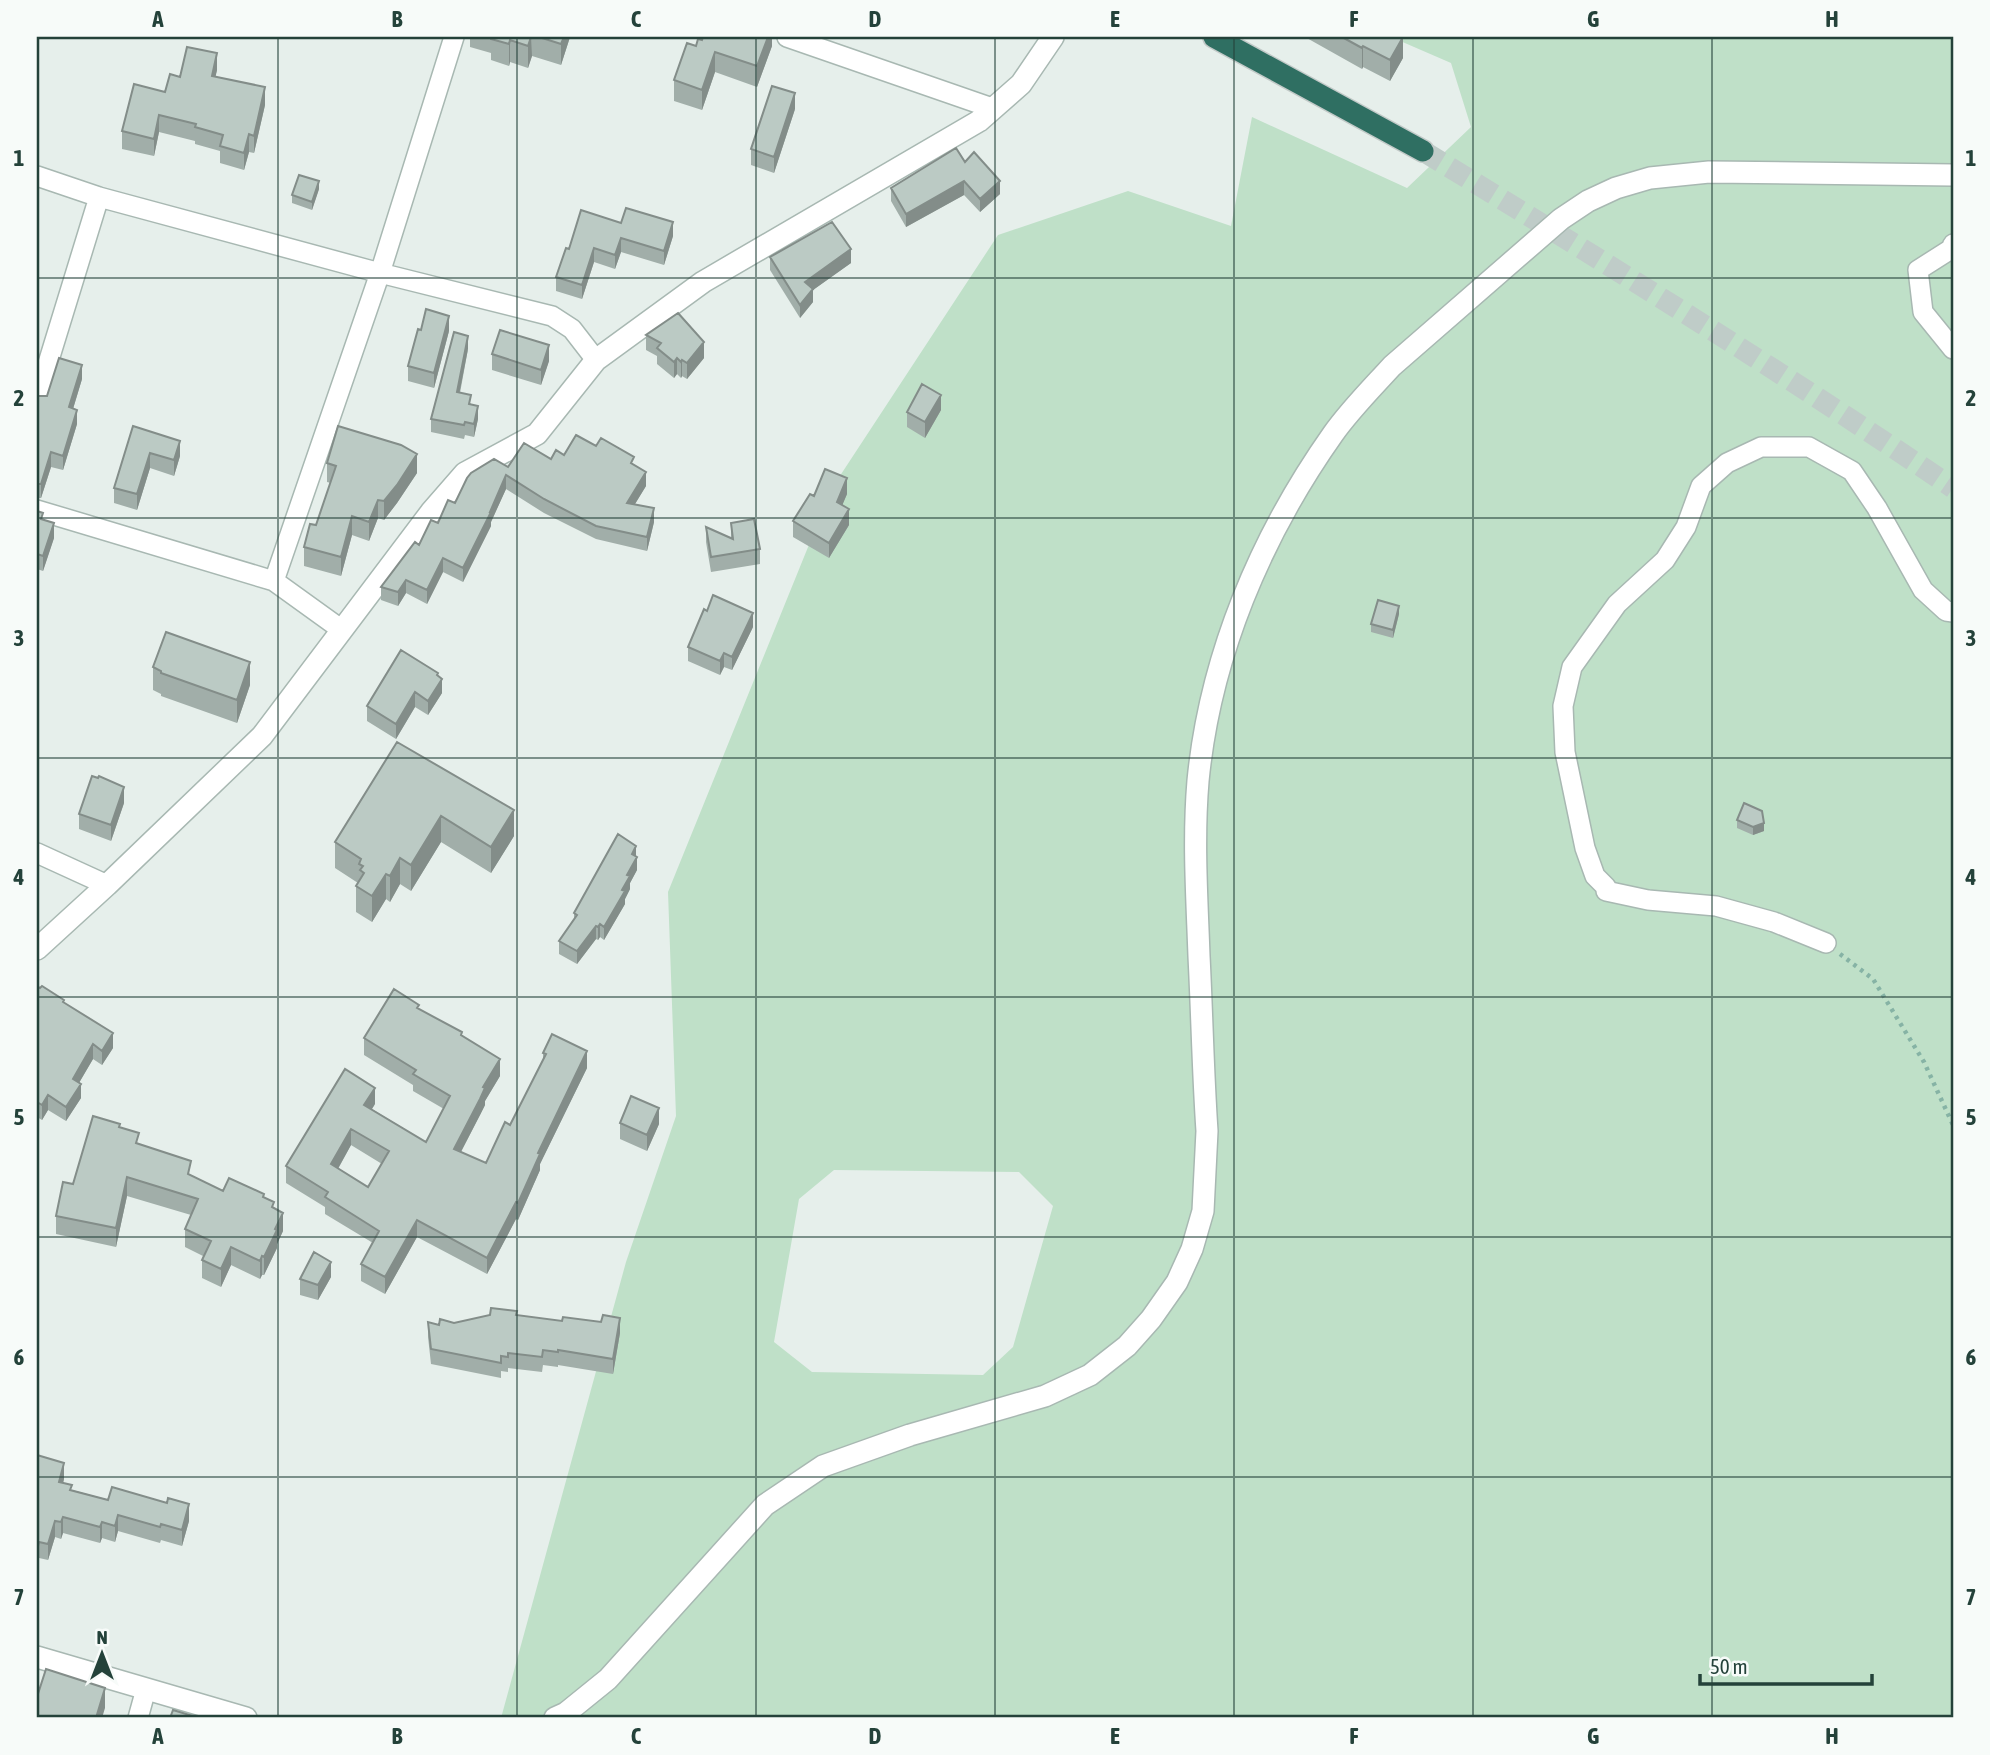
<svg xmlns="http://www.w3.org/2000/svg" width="1990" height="1755" font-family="'Asap Condensed',sans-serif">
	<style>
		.green { fill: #bfe0c8; fill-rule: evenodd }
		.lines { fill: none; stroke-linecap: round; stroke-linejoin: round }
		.motorway-tunnel { stroke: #bfccc8; stroke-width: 21; stroke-dasharray: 21 10; stroke-linecap: butt }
		.minor-casing { stroke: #a8b8b2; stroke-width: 22 }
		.tertiary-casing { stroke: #a8b8b2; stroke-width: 24 }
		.motorway-casing { stroke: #c2cac8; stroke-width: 24 }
		.path { stroke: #86b3a5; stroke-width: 4.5; stroke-dasharray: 3.5 5; stroke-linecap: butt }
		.minor { stroke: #fff; stroke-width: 19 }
		.tertiary { stroke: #fff; stroke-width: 21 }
		.motorway { stroke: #2f6f62; stroke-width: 21 }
		.wall { fill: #a1aea9; fill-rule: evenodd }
		.shaded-wall { fill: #838d89 }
		.building { fill: #bbcac4; stroke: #838d89; stroke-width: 2; fill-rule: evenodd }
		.grid { fill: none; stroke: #24423a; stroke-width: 2; stroke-opacity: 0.55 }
		.neatline { fill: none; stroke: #24423a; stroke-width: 2.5 }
		.grid-label { font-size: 23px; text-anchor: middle; font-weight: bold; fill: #24423a }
	</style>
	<rect width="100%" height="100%" fill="#e6efeb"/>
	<path class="green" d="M1391,37H1953V1718H501L626,1262L676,1116L668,892L832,488L998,235L1128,191L1231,226L1252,117L1407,188L1471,127L1451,63ZM834,1170L1019,1172L1053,1206L1013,1347L983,1375L812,1372L774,1342L799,1199Z"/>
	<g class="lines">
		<path class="motorway-tunnel" d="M1423,151C1601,260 1780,370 1953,488"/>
		<g class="minor-casing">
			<path id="minor" d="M787,37L992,108
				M37,176L99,197L380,273L552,316L572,329L596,360
				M1953,244L1951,249L1918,270L1923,312L1953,349
				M37,399L99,197
				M37,510L274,581L342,630
				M274,581L380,273L454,37
				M37,853L107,885
				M1826,943L1774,922L1716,906L1648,900L1606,891V887L1595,876L1585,848L1565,752L1563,706L1572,667L1617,604L1665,560L1686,527L1701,486L1727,463L1761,447H1809L1852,471L1877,508L1923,590L1946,611L1953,612
				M138,1718L146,1689"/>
		</g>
		<g class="tertiary-casing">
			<path id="tertiary" d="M37,949L107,885L262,736L431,512L465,473L537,434L596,360L703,282L979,121L1021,84L1053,37
				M37,1657L246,1718
				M555,1718L566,1713L608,1679L765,1505L823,1466L910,1435L1045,1396L1090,1375L1127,1346L1151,1319L1177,1282L1192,1249L1203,1211L1207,1131C1203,1073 1202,1015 1199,956C1197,898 1193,840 1198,781C1210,656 1261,536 1333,434C1350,410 1372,388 1392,366L1561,219L1588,201L1616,188L1650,178L1709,172L1953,175"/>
		</g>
		<g class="motorway-casing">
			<path id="motorway" d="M1214,37L1423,151"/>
		</g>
		<path class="path" d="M1840,954L1873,979L1924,1062L1953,1125"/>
		<use href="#minor" class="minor"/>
		<use href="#tertiary" class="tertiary"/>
		<use href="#motorway" class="motorway"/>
	</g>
	<path class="wall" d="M470,37H570L561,65L532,56L528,68L510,62L509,66L491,60V53L470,47Z
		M772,37V46L757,87L715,72L702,110L674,101V80L696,46Z
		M1305,37H1403V58L1390,81L1363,67L1362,69Z
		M217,70L215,77L265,105L254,153L249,152L244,170L220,163V151L195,144V141L159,132L154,156L122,149V131L180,77Z
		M795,109L774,173L751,165V149Z
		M965,162L1000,194L980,212L964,195L906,227L891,201V188Z
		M319,189L312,210L292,203V195Z
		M621,223L673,236L664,265L621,252L615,269L594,262L582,299L556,291V277L569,249Z
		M770,257L851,263L813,290V302L800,318L770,270Z
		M449,331L434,388L408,381V366Z
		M646,335L704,358L687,379L682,376L681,378L677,374L674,378L657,364V356L646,350Z
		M468,349L460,393L471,404L478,419L474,437L465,435L464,439L431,432V419Z
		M492,354L549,361L541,385L492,370Z
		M82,379L73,409L77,424L63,470L51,467L41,498H37V396H47Z
		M941,410L925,438L907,427V412Z
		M133,426L180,456L174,476L150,468L137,510L114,503V488Z
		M596,446L634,465L646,486L635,504L654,522L647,551L596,539L544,513L506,489L491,522V526L463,582L443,572L427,604L406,593L398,606L381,600V587L455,503L508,467L551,459Z
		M327,463L417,473L397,503L384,520L378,518L369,541L352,535L341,576L304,566V547L316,525L331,483L327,482Z
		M847,494L842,505L849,525L829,558L793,537V521L814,496Z
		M37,511L54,538L43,571L37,569Z
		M731,523L760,549V564L711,572L706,542V527L731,538Z
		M1399,614L1393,638L1371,632V624Z
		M753,627L732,670L724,667L720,675L688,661V647Z
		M153,667L250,685L237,723L161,696V694L153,690Z
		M438,676L442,693L428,715L415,707L396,739L367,721V706Z
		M397,742L514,836L491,873L441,842L411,891L400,884L390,902L386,899L372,922L356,912V886L358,883L335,868V842Z
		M124,803L111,841L79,829V814Z
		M1737,820L1764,831L1753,835L1737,828Z
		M636,857L637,870L630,883V889L625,899V904L604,940L600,937L598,940L596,939L577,964L559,954V941L574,919V913Z
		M37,986L64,1003L113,1048L102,1065L93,1059L79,1083L81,1098L66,1121L48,1110L42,1120L37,1117Z
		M419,1009L462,1035L500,1076L485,1101V1105L480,1115L461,1152L486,1163L510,1125L543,1061V1053L587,1068L540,1164V1170L518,1220L516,1219L487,1274L417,1237L385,1294L361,1281V1264L373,1243L325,1214V1207L286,1183V1166L375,1104L372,1109L426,1142L444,1109L413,1091V1085L364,1055V1038ZM351,1145L382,1164L368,1187L338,1169Z
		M620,1123L659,1124L647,1151L620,1139Z
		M120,1127L139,1144L191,1176L223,1191L264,1198L274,1209L283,1231L277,1244V1248L264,1275H262L260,1279L231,1265L221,1287L202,1278V1260L203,1256L185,1247V1229L191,1215L127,1196L116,1247L56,1234V1216L73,1184Z
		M331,1277L318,1300L300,1295V1279Z
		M517,1315L620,1333L613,1374L558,1365V1367L543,1365L542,1372L508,1368V1372L501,1371V1378L431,1364L428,1337V1322L439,1325Z
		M37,1455L64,1479L63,1483L72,1490L189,1521L182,1546L161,1540L160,1543L118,1531L115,1542L102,1538L100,1543L63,1533L61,1539L55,1537L48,1560L39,1558L37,1566Z"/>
	<path class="shaded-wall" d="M531,37L532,56L528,68V46Z
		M564,37H570L561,65V44Z
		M768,37H772V46L757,87V66Z
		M1403,37V58L1390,81V60Z
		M510,40V62L509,66V44Z
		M1363,46V67L1362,69V48Z
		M715,52V72L702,110V90Z
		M217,53V70L212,93V76Z
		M265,87V105L254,153V136Z
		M795,93V109L774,173V157Z
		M159,115V132L154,156V139Z
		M249,134V152L244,170V153Z
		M319,181V189L312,210V202Z
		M964,181V195L906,227V214Z
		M1000,181V194L980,212V199Z
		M673,222V236L664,265V251Z
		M621,238V252L615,269V255Z
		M594,248V262L582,299V285Z
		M851,249V263L813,290V302L800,318V305L805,282Z
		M449,316V331L434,388V373Z
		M468,336V349L457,405V392Z
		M704,342V358L687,379V363Z
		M549,345V361L541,385V370Z
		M677,358V374L674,378V362Z
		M682,360V376L681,378V362Z
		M82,365V379L69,422V407Z
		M941,395V410L925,438V422Z
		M478,406V419L474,437V424Z
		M77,410V424L63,470V456Z
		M180,441V456L174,476V460Z
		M51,452V467L41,498V484Z
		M150,453V468L137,510V494Z
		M417,454V473L397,503L384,520V501Z
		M646,472V486L627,517V503Z
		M506,475V489L491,522V526L463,582V568Z
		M847,478V494L837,518V502Z
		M378,500V518L369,541V522Z
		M654,508V522L647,551V537Z
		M849,509V525L829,558V543Z
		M352,516V535L341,576V557Z
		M54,523V538L43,571V556Z
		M443,558V572L427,604V590Z
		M406,580V593L398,606V592Z
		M1399,606V614L1393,638V630Z
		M753,613V627L732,670V657Z
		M724,653V667L720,675V661Z
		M250,662V685L237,723V700Z
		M438,673V685L442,679V693L428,715V701Z
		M415,692V707L396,739V724Z
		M124,787V803L111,841V825Z
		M514,810V836L491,873V847Z
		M441,816V842L411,891V865Z
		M1764,823V831L1753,835V827Z
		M636,846V859L632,854Z
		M637,857V870L630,883V889L625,899V904L604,940V927L622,890L627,875Z
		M400,858V884L390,902V876Z
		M386,874V899L372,922V896Z
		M600,924V937L598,940V927Z
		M596,926V939L577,964V951Z
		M113,1033V1048L102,1065V1051Z
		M93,1044V1059L73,1093V1079Z
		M587,1051V1068L540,1164V1170L518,1220V1203L538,1153Z
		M500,1059V1076L485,1101V1105L480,1115L454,1165V1149L483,1087Z
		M81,1084V1098L66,1121V1107Z
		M375,1088V1104L364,1121V1105Z
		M48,1095V1110L42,1120V1105Z
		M659,1108V1124L647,1151V1135Z
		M351,1129V1145L331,1181V1164Z
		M127,1177V1196L116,1247V1228Z
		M516,1202V1219L487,1274V1258Z
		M283,1213V1231L277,1244V1248L264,1275V1257Z
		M417,1220V1237L385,1294V1277Z
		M231,1247V1265L221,1287V1269Z
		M262,1256V1275L260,1279V1261Z
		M331,1262V1277L318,1300V1285Z
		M620,1318V1333L613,1374V1359Z
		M64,1463V1479L59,1498V1482Z
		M189,1504V1521L182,1546V1530Z
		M118,1515V1531L115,1542V1526Z
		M63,1517V1533L61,1539V1522Z
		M55,1521V1537L48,1560V1544Z
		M102,1522V1538L100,1543V1527Z
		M39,1542V1558L37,1566V1550Z
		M105,1688V1708L102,1718H96Z"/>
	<path class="building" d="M491,37H531L528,46L510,40L509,44L491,39Z
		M539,37H564L561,44Z
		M703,37H768L757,66L715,52L702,90L674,80L687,43L696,46L698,39L702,40Z
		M1342,37H1403L1390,60L1363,46L1362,48Z
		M187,47L217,53L212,76L265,87L254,136L249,134L244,153L220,146L223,135L195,127L196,124L159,115L154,139L122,131L134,84L165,92L170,74L180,77Z
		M772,86L795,93L774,157L751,149Z
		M956,148L965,162L974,152L1000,181L980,199L964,181L906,214L891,188Z
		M299,175L319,181L312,202L292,195Z
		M626,208L673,222L664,251L621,238L615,255L594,248L582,285L556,277L566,248L569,249L581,210L621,223Z
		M832,222L851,249L805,282L813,289L800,305L770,257Z
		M426,309L449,316L434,373L408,366L418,329L421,330Z
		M678,313L704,342L687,363L682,360L681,362L677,358L674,362L657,348L661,343L646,335Z
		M500,330L549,345L541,370L492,354Z
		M454,332L468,336L457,392L471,395L469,404L478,406L474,424L465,422L464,425L431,419Z
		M59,358L82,365L69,407L77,410L63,456L51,452L41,484H37V396H47Z
		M922,384L941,395L925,422L907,412Z
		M133,426L180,441L174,460L150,453L137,494L114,488Z
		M338,426L401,445L417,454L397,485L384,501L378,500L369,522L352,516L341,557L304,547L310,524L316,525L336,466L327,463Z
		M576,435L596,446L601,438L634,457L631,463L646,472L627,503L654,508L647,537L596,526L544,499L506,475L490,512H491L463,568L443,558L427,590L406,580L398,592L381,587L415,542L419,545L431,520L438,523L448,500L455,503L467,478L471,473L494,459L508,467L524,443L551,459L556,450L564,455Z
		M825,469L847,478L837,502L849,509L829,543L793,521L810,494L814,496Z
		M37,511L43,513L41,519L54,523L43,556L37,554Z
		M754,519L760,549L711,557L706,527L733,539L731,523Z
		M713,595L753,613L732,657L724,653L720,661L688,647L704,609L707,611Z
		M1378,600L1399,606L1393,630L1371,624Z
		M166,632L250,662L237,700L161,673V671L153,667Z
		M401,650L438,673L437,675L442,679L428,701L415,692L396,724L367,706Z
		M397,742L514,810L491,847L441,816L411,865L400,858L390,876L386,874L372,896L356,886L364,873L360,870L363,866L359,864L361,859L335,842Z
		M92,776L98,778L99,776L124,787L111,825L79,814Z
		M1744,803L1762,811L1764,823L1753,827L1737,820Z
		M618,834L636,846L632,854L637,857L627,875L630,876L622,890L625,891L604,927L600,924L598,927L596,926L577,951L559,941L577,915L574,913Z
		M37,986L40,988L42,986L64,1000L63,1002L113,1033L102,1051L93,1044L73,1079L81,1084L66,1107L48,1095L42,1105L37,1102Z
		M394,989L419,1005L417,1008L462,1032L461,1035L500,1059L483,1087L485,1088L480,1099L454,1149L486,1163L505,1122L510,1125L546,1054L543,1053L552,1034L587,1051L538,1153L540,1154L518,1203L516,1202L487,1258L417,1220L385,1277L361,1264L379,1231L325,1197L328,1192L286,1166L345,1069L375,1088L364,1105L426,1142L450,1096L413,1074L416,1070L364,1038ZM351,1129L389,1151L368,1187L331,1164Z
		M631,1096L659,1108L647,1135L620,1123Z
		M93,1116L120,1124L119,1127L139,1133L136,1143L191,1161L188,1174L223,1191L229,1178L264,1194L263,1197L274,1202L272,1207L283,1213L275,1229L277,1230L264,1257L262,1256L260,1261L231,1247L221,1269L202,1260L211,1241L185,1229L198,1199L127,1177L116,1228L56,1216L63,1182L73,1184Z
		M314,1252L331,1262L318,1285L300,1279Z
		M491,1308L517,1311L516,1315L562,1321L563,1317L601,1322L603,1315L620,1318L613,1359L558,1350V1352L543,1350L542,1357L508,1353V1357L501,1356V1363L431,1349L428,1322L439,1325L440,1319L454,1323L490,1315Z
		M37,1455L64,1463L59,1482L72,1485L70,1490L108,1500L112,1487L167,1503L168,1498L189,1504L182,1530L161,1524L160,1527L118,1515L115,1526L102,1522L100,1527L63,1517L61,1522L55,1521L48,1544L39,1542L37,1550Z
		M46,1669L105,1688L96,1718H37V1697Z
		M173,1710L196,1717L195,1718H167V1717L170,1718Z"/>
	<path class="grid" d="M278,37V1718M517,37V1718M756,37V1718M995,37V1718M1234,37V1718M1473,37V1718M1712,37V1718M37,278H1953M37,518H1953M37,758H1953M37,997H1953M37,1237H1953M37,1477H1953"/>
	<rect width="1990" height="1755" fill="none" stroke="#f7fbf9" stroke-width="77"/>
	<g transform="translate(102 1654)" stroke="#f7fbf9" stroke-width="5" paint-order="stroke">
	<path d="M0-5L12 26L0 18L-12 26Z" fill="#24423a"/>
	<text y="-10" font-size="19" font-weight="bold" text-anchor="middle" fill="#24423a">N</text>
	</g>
	<path d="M1700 1674v10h172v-10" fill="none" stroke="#24423a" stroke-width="3.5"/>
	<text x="1710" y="1674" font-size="21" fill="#24423a" stroke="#f7fbf9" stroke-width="5" paint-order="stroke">50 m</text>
	<rect x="38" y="38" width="1914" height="1678" class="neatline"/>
	<g class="grid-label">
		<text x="158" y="27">A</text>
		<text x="397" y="27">B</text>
		<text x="636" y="27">C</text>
		<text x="875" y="27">D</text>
		<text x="1115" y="27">E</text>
		<text x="1354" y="27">F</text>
		<text x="1593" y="27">G</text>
		<text x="1832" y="27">H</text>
		<text x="19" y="166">1</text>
		<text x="1971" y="166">1</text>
		<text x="19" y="406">2</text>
		<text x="1971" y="406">2</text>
		<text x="19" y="646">3</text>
		<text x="1971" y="646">3</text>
		<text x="19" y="885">4</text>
		<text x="1971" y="885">4</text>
		<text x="19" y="1125">5</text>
		<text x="1971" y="1125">5</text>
		<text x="19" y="1365">6</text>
		<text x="1971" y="1365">6</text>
		<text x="19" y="1605">7</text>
		<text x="1971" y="1605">7</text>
		<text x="158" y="1744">A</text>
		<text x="397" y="1744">B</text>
		<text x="636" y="1744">C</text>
		<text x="875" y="1744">D</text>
		<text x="1115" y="1744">E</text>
		<text x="1354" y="1744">F</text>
		<text x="1593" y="1744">G</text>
		<text x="1832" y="1744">H</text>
	</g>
</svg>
